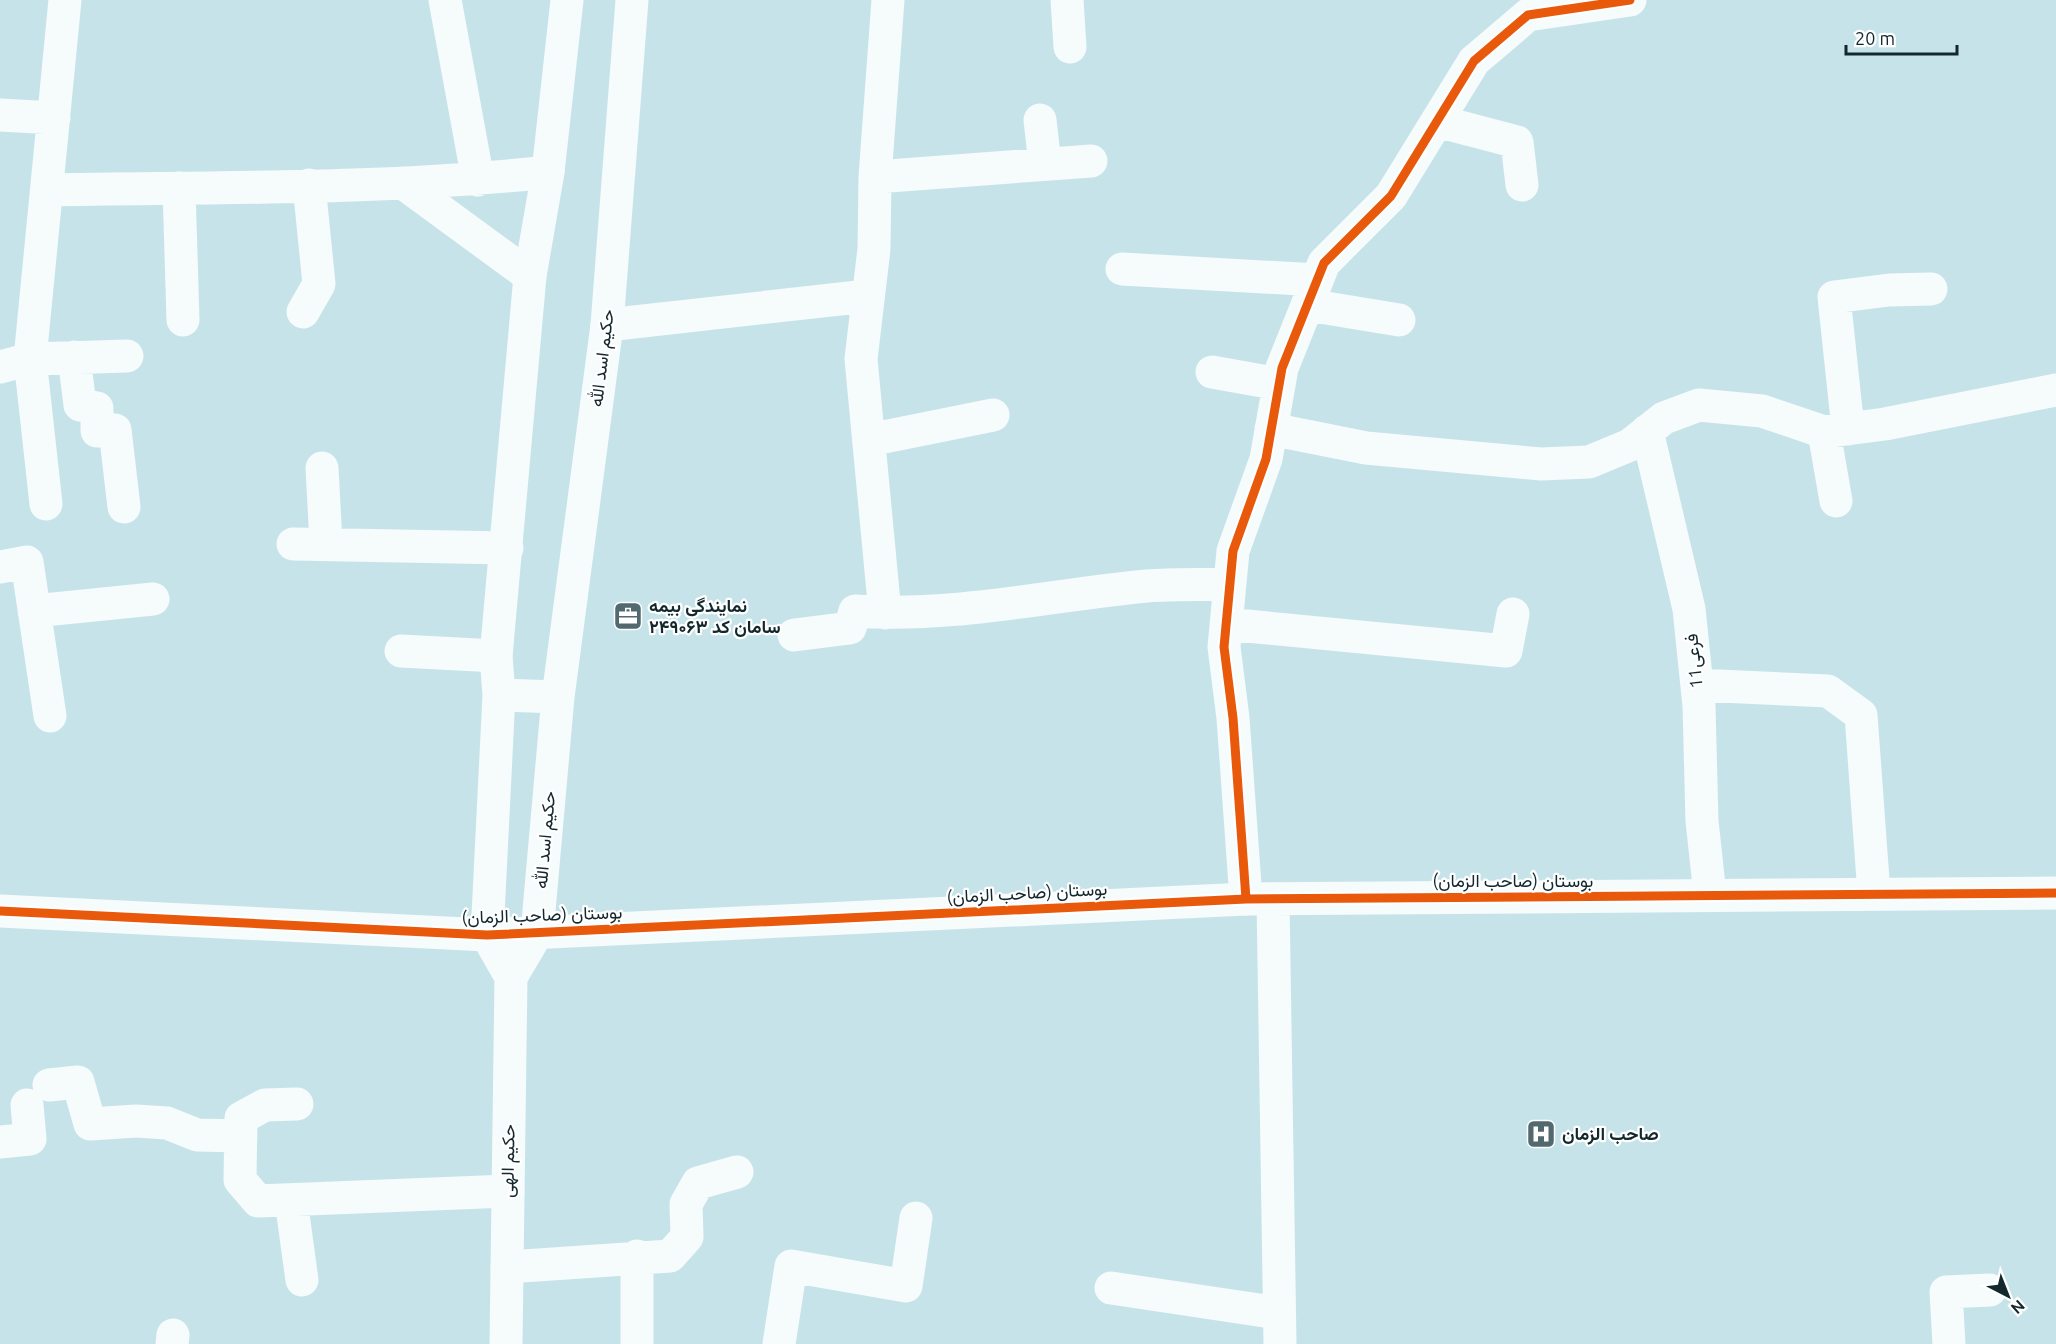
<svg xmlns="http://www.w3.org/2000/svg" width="2056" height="1344" font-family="Ubuntu,Vazirmatn,sans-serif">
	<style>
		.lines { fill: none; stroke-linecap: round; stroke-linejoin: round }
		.minor { stroke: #f6fbfc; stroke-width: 33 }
		.tertiary { stroke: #f6fbfc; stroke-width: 33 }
		.secondary { stroke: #f6fbfc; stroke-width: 33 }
		.cycleway-casing { stroke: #fff; stroke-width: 13 }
		.cycleway { stroke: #e8590c; stroke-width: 9 }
		.labels { text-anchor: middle; stroke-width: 4.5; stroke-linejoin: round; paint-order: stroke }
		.street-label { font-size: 18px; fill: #13282d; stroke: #fff }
		.poi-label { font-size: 18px; font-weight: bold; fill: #13282d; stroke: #fff; text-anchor: start }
	</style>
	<rect width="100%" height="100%" fill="#c6e3ea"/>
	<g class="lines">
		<path class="minor" d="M445,0L478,180
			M1067,0L1070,47
			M0,115L54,118
			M1040,120L1045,164
			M1437,121L1517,142L1522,185
			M875,177L1091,161
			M403,183L530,276
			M179,188L183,320
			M47,190C214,187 382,190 548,172
			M1122,269L1317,280
			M1308,305L1399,320
			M303,312L319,284L309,185
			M607,325L867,296
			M74,357L80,405L97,408V431L115,430L124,507
			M0,367L30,359L127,356
			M1212,372L1279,384
			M1271,429L1366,448L1541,464L1589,462L1630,445L1664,418L1699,405L1762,411L1824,432L1885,424L2056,390
			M1848,429L1834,297L1889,290L1931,289
			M1647,431L1689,609L1699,706L1702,821L1710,895
			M1824,432L1836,501
			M869,440L993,415
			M322,468L326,543
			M46,504L30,359L65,0
			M293,544L507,548
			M0,567L27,562L50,716
			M34,611L153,599
			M885,613L861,359L874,249L875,177L888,0
			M1226,624L1506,651L1513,614
			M794,635L850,628L855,611C953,618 1050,595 1147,586C1174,584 1202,585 1230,584
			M401,651L496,656
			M1697,685L1828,691L1861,715L1874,894
			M1246,899L1233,718L1224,647L1233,551L1266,459L1282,368L1324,263L1391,196L1474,61L1528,15L1630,0
			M49,1085L78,1082L90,1124L136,1121L167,1123L197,1135L241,1136
			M297,1104L265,1105L241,1118L240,1180L258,1201L508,1191
			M0,1142L30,1139L27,1105
			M291,1200L302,1280
			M507,1267L670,1256L687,1237L686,1204L698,1183L737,1172
			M1111,1288L1279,1313
			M172,1344L173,1335
			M637,1344V1256
			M779,1344L791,1266L906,1286L916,1218
			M1949,1344L1946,1292L1990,1290"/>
		<path class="tertiary" d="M1273,899L1280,1344
			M0,911L487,935L1246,899L2056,893"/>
		<path class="secondary" d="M499,695L558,697
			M511,977L487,935L499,695L496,656L530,276L548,172L567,0
			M506,1344L511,977L537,933L558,697L607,325L632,0"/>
		<g class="cycleway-casing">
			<path id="cycleway" d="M1246,899L1233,718L1224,647L1233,551L1266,459L1282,368L1324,263L1391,196L1474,61L1528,15L1630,0
				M0,911L487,935L1246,899L2056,893"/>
		</g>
		<use href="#cycleway" class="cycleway"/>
	</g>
	<defs>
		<g id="office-square" transform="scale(1.5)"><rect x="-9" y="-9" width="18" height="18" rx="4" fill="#52696f" stroke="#fff"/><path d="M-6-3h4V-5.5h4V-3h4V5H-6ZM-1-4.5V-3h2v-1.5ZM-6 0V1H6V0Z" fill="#fff"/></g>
		<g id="hospital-square" transform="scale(1.5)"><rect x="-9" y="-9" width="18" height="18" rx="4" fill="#52696f" stroke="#fff"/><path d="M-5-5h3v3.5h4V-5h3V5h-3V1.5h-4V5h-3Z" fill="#fff"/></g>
	</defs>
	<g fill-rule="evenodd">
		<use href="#office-square" x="628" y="616"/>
		<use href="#hospital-square" x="1541" y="1134"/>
	</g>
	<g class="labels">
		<g class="street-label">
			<text transform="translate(602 358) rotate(-83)" y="6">حکیم اسد الله</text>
			<text transform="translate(1694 661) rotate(-96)" y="6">فرعی11</text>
			<text transform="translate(545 840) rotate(-85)" y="6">حکیم اسد الله</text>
			<text x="1513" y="887">بوستان (صاحب الزمان)</text>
			<text transform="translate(1027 893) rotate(-3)" y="6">بوستان (صاحب الزمان)</text>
			<text transform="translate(542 915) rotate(-2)" y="6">بوستان (صاحب الزمان)</text>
			<text transform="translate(508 1161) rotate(-89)" y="6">حکیم الهی</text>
		</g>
		<g class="poi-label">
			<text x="649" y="612">نمایندگی بیمه<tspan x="649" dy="21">سامان کد ۲۴۹۰۶۳</tspan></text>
			<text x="1562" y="1140">صاحب الزمان</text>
		</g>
	</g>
	<g transform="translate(2008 1296) rotate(138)" stroke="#ffffff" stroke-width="4.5" paint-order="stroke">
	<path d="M0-4.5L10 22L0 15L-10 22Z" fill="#13282d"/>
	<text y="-9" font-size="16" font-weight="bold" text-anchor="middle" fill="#13282d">N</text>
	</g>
	<path d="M1846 45v9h111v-9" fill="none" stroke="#13282d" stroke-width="3"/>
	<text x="1855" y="45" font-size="18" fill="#13282d" stroke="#ffffff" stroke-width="4.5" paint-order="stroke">20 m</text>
</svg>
